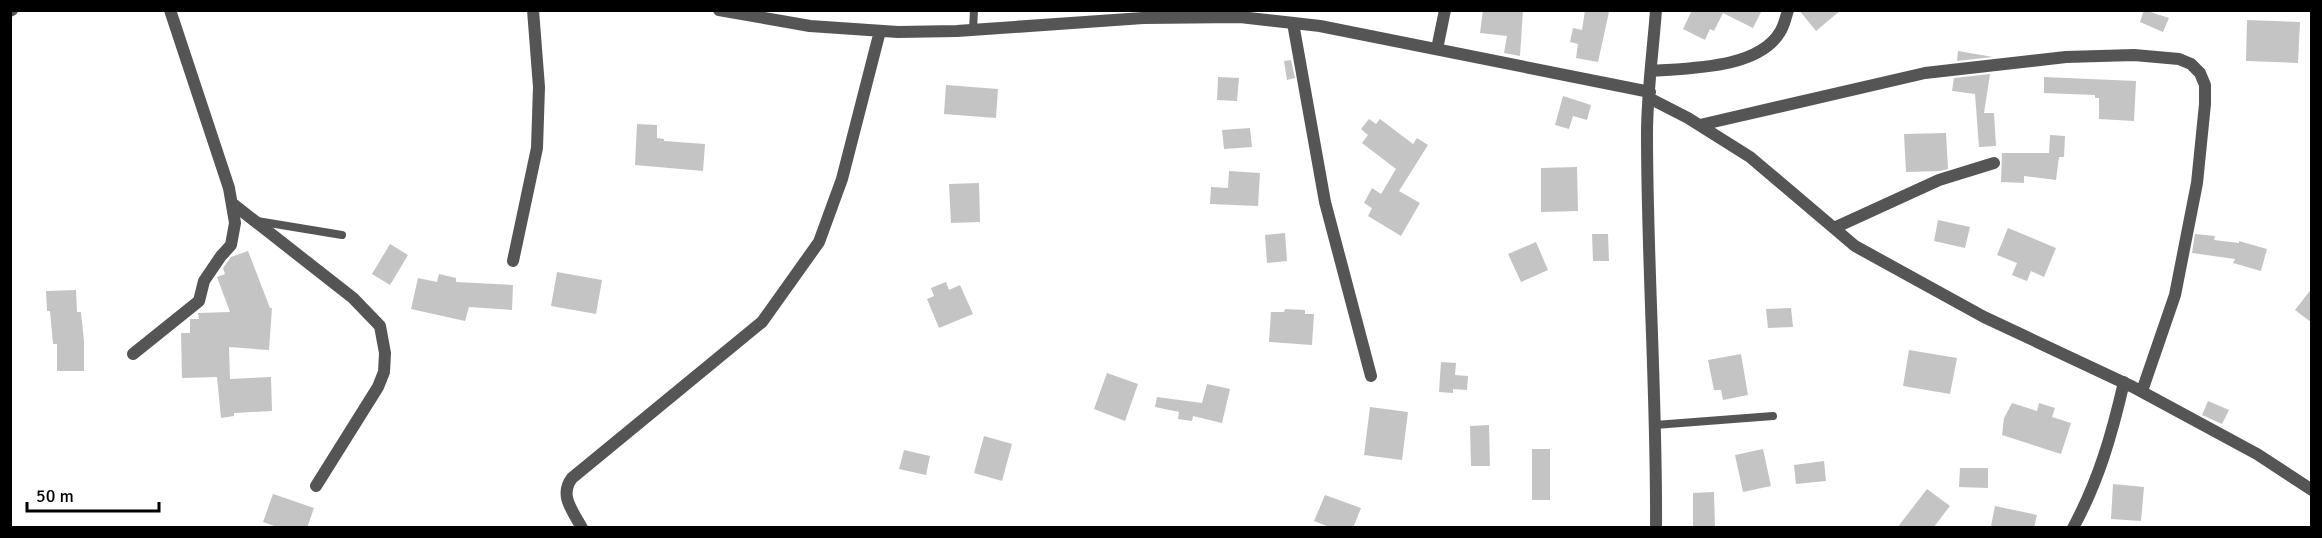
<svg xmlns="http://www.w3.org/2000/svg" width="2322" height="538" font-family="Signika,sans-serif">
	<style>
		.building { fill: #c4c4c4 }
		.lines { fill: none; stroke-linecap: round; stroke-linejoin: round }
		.service { stroke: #555; stroke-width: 8 }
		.minor { stroke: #555; stroke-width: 12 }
	</style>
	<rect width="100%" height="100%" fill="#fff"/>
	<path class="building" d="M1483,10H1523L1520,56L1504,53L1507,36L1480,33Z
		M1585,10L1609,12L1598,62L1576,58L1578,44L1570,42L1573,28L1582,30Z
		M1692,10H1762L1753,28L1723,13L1714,31L1710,29L1705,40L1683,29Z
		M1799,10H1841L1816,31Z
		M2144,10L2169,18L2163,32L2140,22Z
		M2247,20L2300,22L2298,63L2246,61Z
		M1958,51L1993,57L1957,61Z
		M1291,60L1295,78L1287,80L1284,61Z
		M1990,74L1984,113H1994L1996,146L1979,147L1975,94L1952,91L1954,78Z
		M1218,77L1239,78L1237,101L1217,100Z
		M2044,77L2136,81L2134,121L2099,119V98H2095V95L2044,93Z
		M946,85L998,89L996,118L944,114Z
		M1563,96L1591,105L1587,120L1573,116L1569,129L1555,125Z
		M1369,119L1376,124L1380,119L1413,144L1417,138L1428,145L1399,191L1420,203L1401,236L1368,216L1372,208L1364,203L1372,188L1381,194L1396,169L1362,143L1368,135L1361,129Z
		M637,124L657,125V138L664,139V141L705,144L703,171L635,165Z
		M1250,128L1252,147L1224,149L1222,130Z
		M1946,133L1948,169L1940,171L1906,172L1904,134Z
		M2050,135L2065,136L2064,157H2059L2056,180L2024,176V183L2001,182L2002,153H2049Z
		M1577,167L1578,211L1541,212V168Z
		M1229,171L1260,173L1258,206L1210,204L1211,187L1228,188Z
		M979,183L980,222L951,223L949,184Z
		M1938,220L1970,227L1965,248L1934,241Z
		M2008,228L2056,248L2044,277L2031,271L2027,281L2012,275L2017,263L1997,255Z
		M1285,233L1287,261L1267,263L1265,235Z
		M1592,234H1608L1609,261H1593Z
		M2195,234L2215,236L2214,240L2239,243V241L2267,249L2261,271L2233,263L2235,259L2192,253Z
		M1536,242L1548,270L1521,282L1508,254Z
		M390,244L408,255L390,285L372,274Z
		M248,251L270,308H272L269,350L229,347L230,379L271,377L272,411L234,413V416L221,418L217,377L182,378L181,333H190V319H199L198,313L230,312L217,277L225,274L223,268L231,257Z
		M557,272L602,280L596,314L551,306Z
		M439,274L456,278V282L513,285L512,310L469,307L465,321L411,309L418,278L437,282Z
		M946,282L949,290L960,285L973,314L939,328L927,299L934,296L931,288Z
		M2312,288V323L2295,310Z
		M76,290L77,312H81L84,341V371H57V344H53L50,311H47L46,291Z
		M1791,308L1793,327L1768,328L1766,309Z
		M1285,309L1305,310V314H1314L1312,345L1269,342L1271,312H1284Z
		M1909,350L1957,358L1950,394L1903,386Z
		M1741,354L1748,395L1723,400L1721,390H1714L1708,360Z
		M1441,362L1456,363L1455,375L1468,376L1467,390L1453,389V393L1439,392Z
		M1107,373L1138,384L1125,421L1094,409Z
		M1207,384L1230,389L1222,423L1193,416L1192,421L1178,419L1179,412L1155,407L1157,397L1202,403Z
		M2208,401L2229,410L2222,424L2202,415Z
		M2012,403L2037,411L2039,403L2055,408L2052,417L2071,423L2061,454L2002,435L2004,418Z
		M1370,407L1408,412L1402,460L1364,455Z
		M1489,425L1490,466H1471L1470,426Z
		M984,436L1012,444L1002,481L974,473Z
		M1532,449H1550V500H1532Z
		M1763,449L1771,486L1743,492L1735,455Z
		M904,450L930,456L926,475L899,469Z
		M1824,461L1826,481L1796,484L1794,465Z
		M1960,468H1988V488L1959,487Z
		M2113,484L2144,487L2141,521L2111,519Z
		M1927,489L1950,506L1933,528H1897Z
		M1714,492L1715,528H1693V493Z
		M273,494L314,508L307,528H280L263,522Z
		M1325,495L1361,508L1353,528H1332L1314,521Z
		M1995,506L2037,515L2034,528L1991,526Z"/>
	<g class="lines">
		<path class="service" d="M973,30L974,10
			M257,221L342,235
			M1655,425L1773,416"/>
		<path class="minor" d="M719,10L810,26L898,32L957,31L1143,18L1240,17L1320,26L1650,92
			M10,11L12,10
			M1293,23L1325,202L1371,376
			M1437,49L1445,10
			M1651,71C1689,68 1758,69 1780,32C1784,26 1786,17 1788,10
			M1649,98L1688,118L1750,157L1855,246L1984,317L2133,387L2257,454L2312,490
			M1700,125L1925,73L2066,57L2134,55L2179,59L2191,64L2200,73L2205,85V104L2197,183L2175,295L2142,391
			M233,204L353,298L380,326L385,353L384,372L378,387L316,486
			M1834,228L1939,180L1994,163
			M513,261L537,148L539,87L533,10
			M133,354L199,301L204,281L221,256L231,245L235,223L229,188L170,10
			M582,528C572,510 559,495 572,478L762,322L819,242L842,179L880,31
			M1656,528C1657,396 1647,265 1647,134C1647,93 1653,51 1656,10
			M2073,528C2099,480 2112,434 2124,382"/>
	</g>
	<rect width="2322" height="538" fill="none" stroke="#000000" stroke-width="24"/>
	<path d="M27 502v9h132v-9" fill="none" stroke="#000000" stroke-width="3"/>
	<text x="36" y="502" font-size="18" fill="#000000" stroke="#ffffff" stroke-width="4.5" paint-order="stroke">50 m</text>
</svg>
